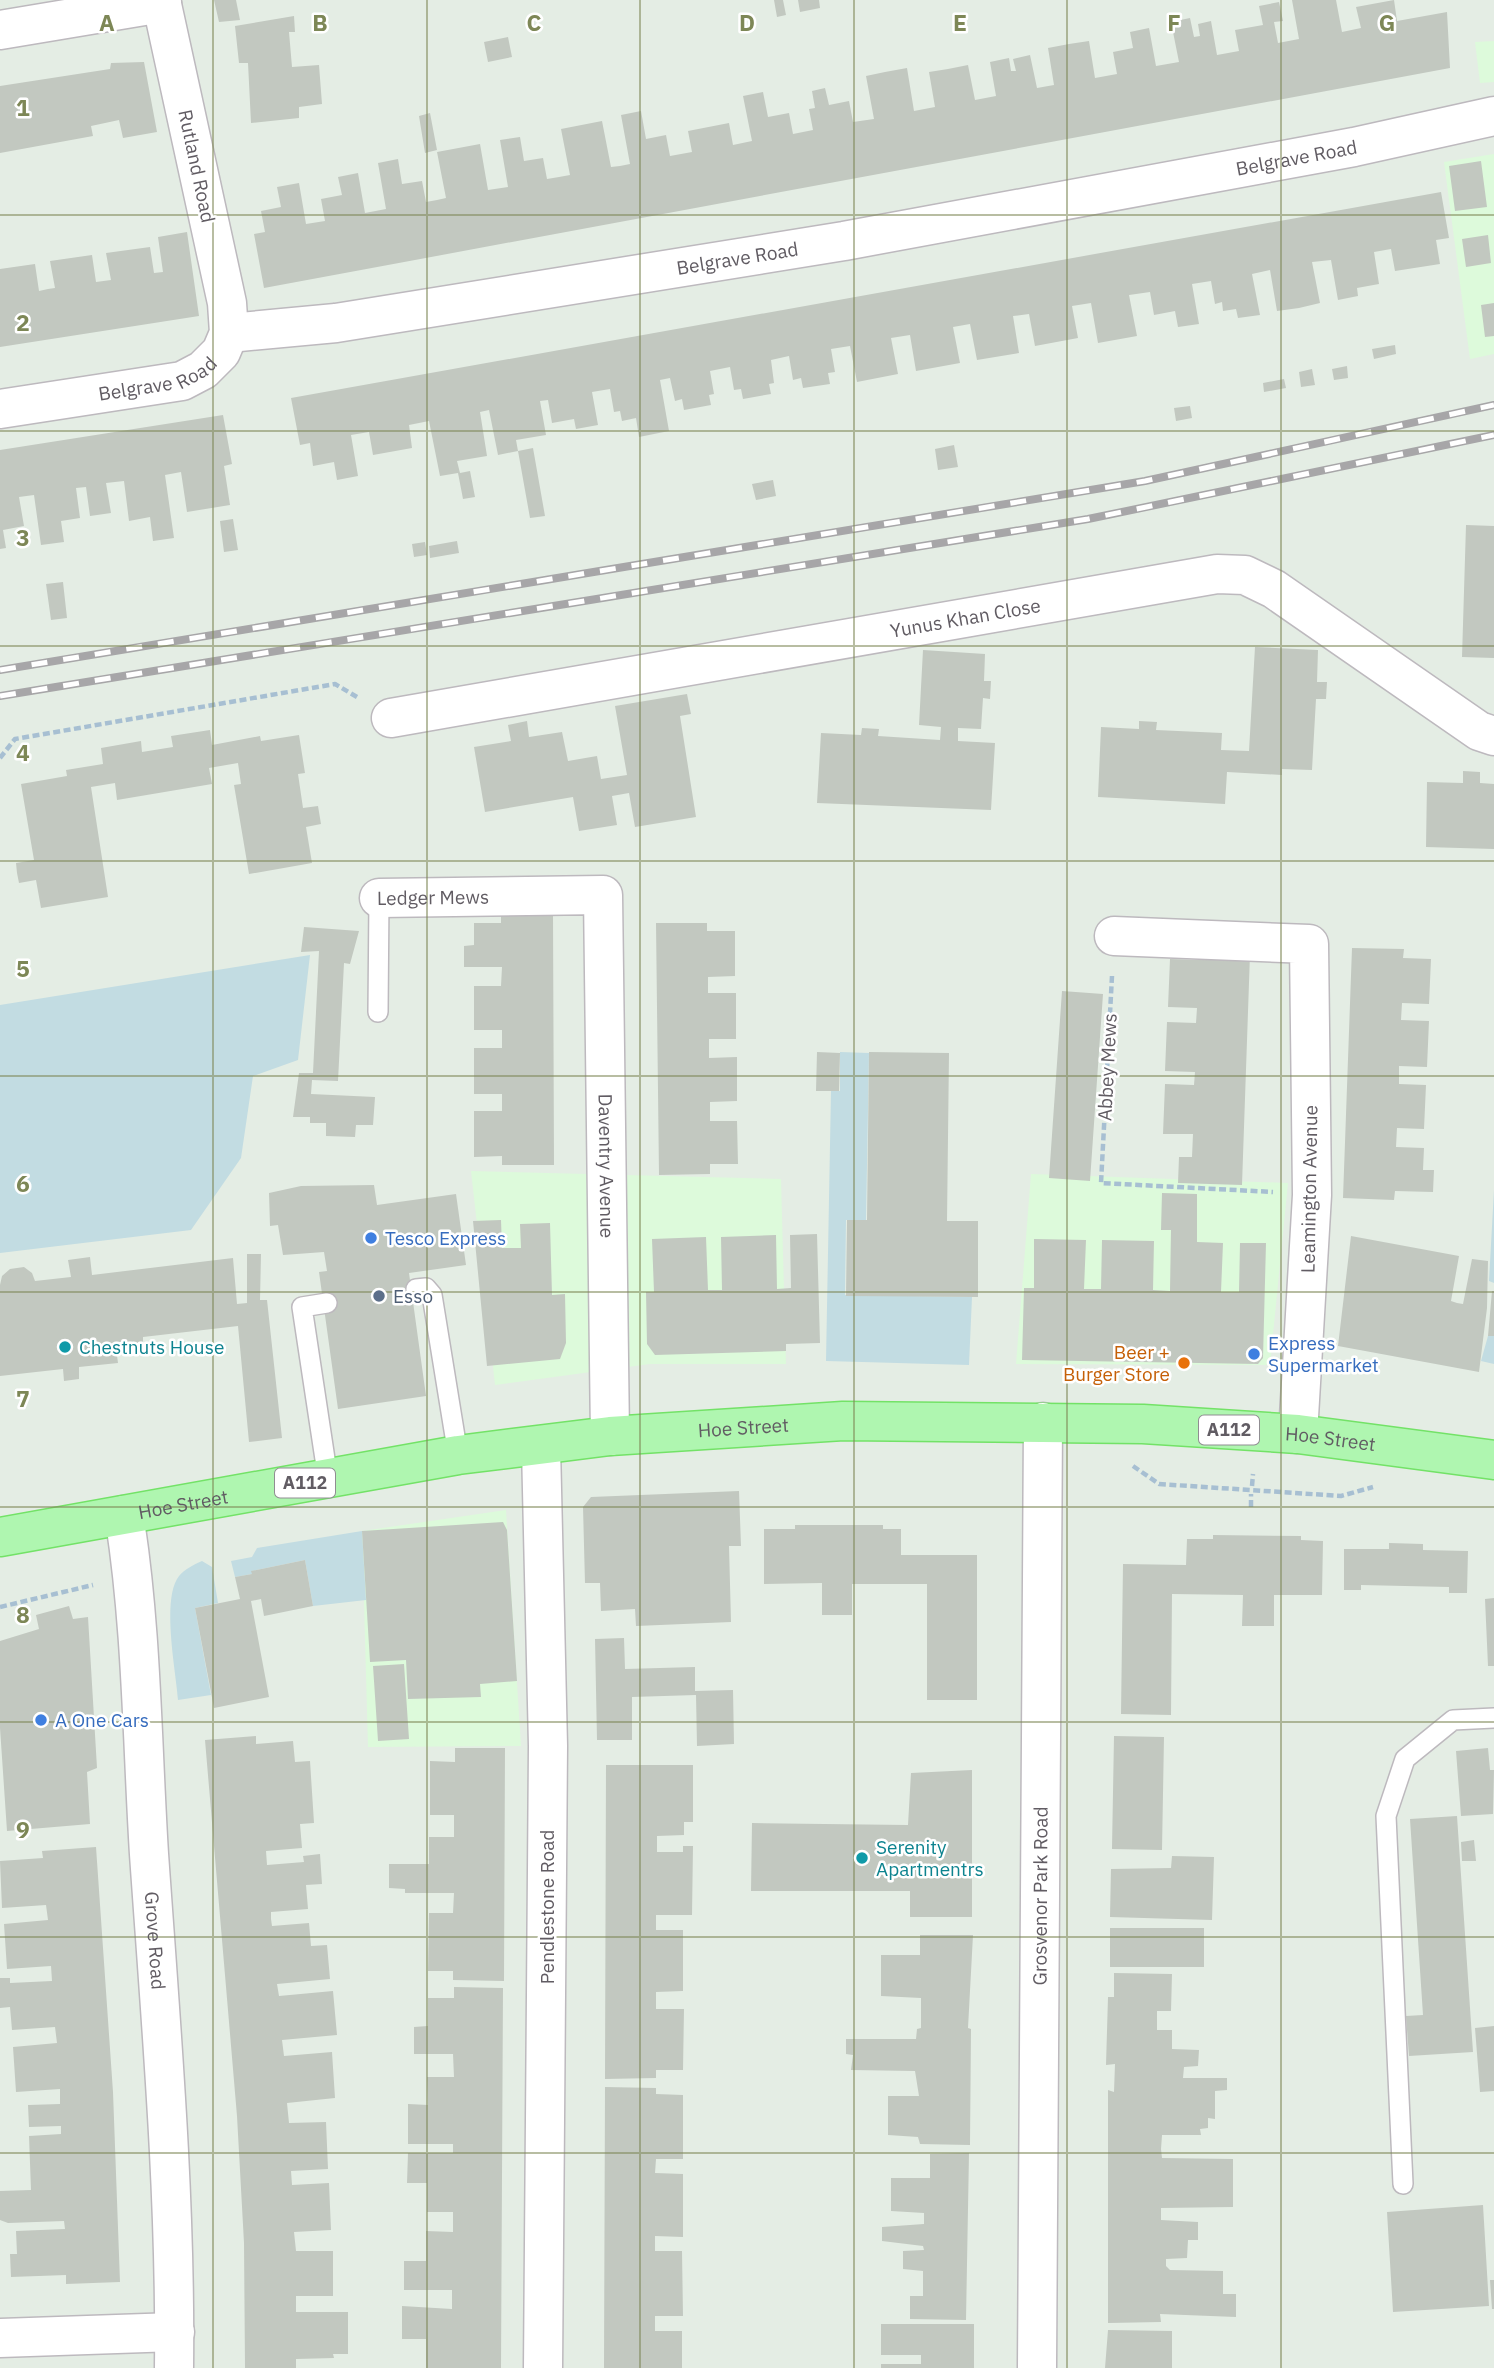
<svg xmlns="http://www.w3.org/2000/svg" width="1494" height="2368" font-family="'IBM Plex Sans',sans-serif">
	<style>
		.commercial { fill: #ddfadb }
		.green { fill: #c2dce2 }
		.building { fill: #c2c8c0 }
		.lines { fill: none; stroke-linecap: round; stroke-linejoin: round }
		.lane-casing { stroke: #bdb9be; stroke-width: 22 }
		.street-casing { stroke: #bdb9be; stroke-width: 41 }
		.primary-casing { stroke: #73e267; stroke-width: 41 }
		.path { stroke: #a7bfd2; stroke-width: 4.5; stroke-dasharray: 7 3.5; stroke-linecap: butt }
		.lane { stroke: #fff; stroke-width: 19 }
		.street { stroke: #fff; stroke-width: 38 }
		.primary { stroke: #aff6b0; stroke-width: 38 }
		.rail-casing { stroke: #a7a6a8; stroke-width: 8 }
		.rail { stroke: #fff; stroke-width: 5; stroke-dasharray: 16; stroke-linecap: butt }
		.grid { fill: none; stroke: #7d8756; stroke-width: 2; stroke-opacity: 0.55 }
		.shop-dot { fill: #3f7fe0; stroke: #fff; stroke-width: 2.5 }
		.service-dot { fill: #5c6f8a; stroke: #fff; stroke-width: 2.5 }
		.culture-dot { fill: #0f9aa8; stroke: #fff; stroke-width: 2.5 }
		.food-dot { fill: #e8710a; stroke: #fff; stroke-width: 2.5 }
		.labels { text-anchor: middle; stroke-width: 5; stroke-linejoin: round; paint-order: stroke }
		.shield { fill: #fff; stroke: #908d92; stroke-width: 2 }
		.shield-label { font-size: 18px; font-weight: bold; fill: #615c63 }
		.street-label { font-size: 19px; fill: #615c63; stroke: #fff }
		.shop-label { font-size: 19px; fill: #366cbe; stroke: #fff; text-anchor: start }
		.service-label { font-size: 19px; fill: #4e5e75; stroke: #fff; text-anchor: start }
		.culture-label { font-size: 19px; fill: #0d838f; stroke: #fff; text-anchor: start }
		.food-label { font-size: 19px; fill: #c56008; stroke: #fff; text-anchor: end }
		.grid-label { font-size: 23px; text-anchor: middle; font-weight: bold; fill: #7d8756; stroke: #fff; stroke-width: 5; stroke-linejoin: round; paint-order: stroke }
	</style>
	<rect width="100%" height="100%" fill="#e4ede4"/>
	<path class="commercial" d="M1494,41V82L1480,83L1475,42Z
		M1494,154V354L1470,359L1444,162Z
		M471,1171L781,1179L786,1364H650L495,1385Z
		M1031,1174L1288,1183L1270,1365L1016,1364Z
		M506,1510L521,1746L368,1747L362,1531Z"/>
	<path class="green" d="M310,955L298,1060L253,1076L241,1158L191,1230L0,1253V1005Z
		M840,1052L869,1053L866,1220H846L845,1295L972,1297L969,1365L826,1361L831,1091H840Z
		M1494,1190V1283L1489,1281Z
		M1488,1336H1494V1364L1481,1361Z
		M362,1531L366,1600L313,1606L305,1560L252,1571V1574L235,1577L231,1561L252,1557L257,1548Z
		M202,1561L212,1567L218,1603L195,1608L211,1695L178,1700C176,1671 161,1599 179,1576C185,1569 193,1565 202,1561Z"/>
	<path class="building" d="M214,0H236L240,20L219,22Z
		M774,0H783L786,15L777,17Z
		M798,0H819L820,8L800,12Z
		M1292,0H1336L1342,32L1361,28L1356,7L1394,0L1397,21L1447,12L1450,68L264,288L254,234L265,232L261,211L281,207L277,187L299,183L306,224L325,221L321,199L342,195L338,177L358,173L365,213L386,209L378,163L398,159L402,184L422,181L426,202L437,200L446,198L437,152L480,144L488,190L508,187L500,140L520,137L524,161L543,158L547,179L559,177L570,175L561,129L602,121L611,167L620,166L630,164L621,115L641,111L646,139L666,135L670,156L692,152L688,131L729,123L733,145L752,141L743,96L763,92L768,117L789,113L793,134L813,130L809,109L815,108L812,91L825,88L829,105L849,101L853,122L874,119L866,76L885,72L907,68L914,111L935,107L929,72L948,69L968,65L975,100L996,96L990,62L1009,58L1011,71H1016L1013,59L1030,55L1037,88L1054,85L1048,48L1069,44L1089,41L1095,78L1117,74L1113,52L1133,48L1130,32L1149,28L1156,66L1179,62L1171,22L1190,18L1194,37L1200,36L1198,24L1211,21L1217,55L1239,51L1235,30L1263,25L1259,6L1279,2L1283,21L1274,22L1278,43L1299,39Z
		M294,16L295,32H289L292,67L319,65L322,104L299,107V118L251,123L248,63H239L235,26Z
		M508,37L512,57L488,62L484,42Z
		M144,62L157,132L123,138L119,120L91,126L93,136L0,153V86L110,69L111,63Z
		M430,113L437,150L425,153L419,116Z
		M1481,161L1487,207L1455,211L1449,166Z
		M1441,192L1449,238L1436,240L1440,264L1395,271L1391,249L1374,252L1379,284L1357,288L1358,296L1338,300L1331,260L1312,262L1320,303L1299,308L1277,311L1270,270L1252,274L1260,315L1238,318L1236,309L1223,311L1222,302L1215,304L1211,281L1192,284L1199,324L1178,327L1175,311L1154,315L1150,292L1129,295L1137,336L1098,343L1091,303L1072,306L1078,338L1035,346L1029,314L1013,316L1019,353L977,360L970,324L953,327L960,363L916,371L910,335L891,338L898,374L857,382L850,346L831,349L835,372L828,373L830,384L803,388L801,378L793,380L789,356L771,360L774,383L769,384L771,394L743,399L741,389L734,390L730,367L710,371L714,394L709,395L711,405L684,410L682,399L675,401L670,378L660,380L669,431L639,437L636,418L622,421L620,411L614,412L610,389L592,392L598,425L576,429L574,419L552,423L548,400L540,401L546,435L516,440L518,451L498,455L489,410L480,412L487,456L457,461L460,473L470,471L475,497L463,499L458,473L440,476L429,421L409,425L412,448L373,455L369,432L351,435L358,476L337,480L334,462L313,466L310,443L300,445L291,398Z
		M187,232L199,316L0,347V269L35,264L39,291L48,289L55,288L50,261L92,255L96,282L111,280L106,253L150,247L154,273L163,272L158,237Z
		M1488,235L1491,263L1466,267L1462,239Z
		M1494,303V336L1485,337L1481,305Z
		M1395,345L1396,354L1374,359L1372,349Z
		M1347,366L1348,378L1334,380L1332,369Z
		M1312,369L1315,385L1301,387L1299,372Z
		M1284,379L1286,388L1264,392L1263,383Z
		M1190,406L1192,418L1176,421L1174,408Z
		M223,415L232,464L224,466L230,505L187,512L181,472L165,475L174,538L153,541L150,517L129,521L124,481L106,483L111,513L90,516L86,487L76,488L80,518L61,521L64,542L41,545L34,495L19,497L24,526L3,530L6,548L0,549V450Z
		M954,445L958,467L938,470L935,449Z
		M533,448L545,516L530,518L518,451Z
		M773,480L776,496L756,500L752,484Z
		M233,519L238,550L224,552L220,521Z
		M1466,525L1494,526V658L1462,657Z
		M457,541L459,553L430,558L429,546Z
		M425,542L427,555L414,557L412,544Z
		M63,582L67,618L51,620L46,584Z
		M1255,647L1318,650L1317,682H1327L1326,699H1316L1312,770L1282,769V775L1227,772L1225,804L1098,797L1101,727L1139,729V721L1157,722L1156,730L1222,733L1221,750L1249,751Z
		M923,650L985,654L984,681H991L990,699L983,698L981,729L958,728V741L995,743L991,810L817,803L821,733L861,735L862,728L879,729L878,736L940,740L941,727L919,725Z
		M687,694L691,714L680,716L696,817L635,827L629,793L612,796L617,825L579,831L573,797L485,812L474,747L511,741L508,725L527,721L529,737L562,732L568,761L597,756L601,779L627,775L615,706Z
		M210,730L212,745L260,736L261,741L299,735L305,773L298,774L303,808L318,806L321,824L306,827L312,863L249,874L234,785L241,784L238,763L209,768L212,784L117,800L115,783L91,787L108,897L41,908L36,880L19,883L17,873L16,863L34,860L21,784L67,776L66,770L103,764L101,748L141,741L142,752L173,747L171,736Z
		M1463,771L1480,772V783L1494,784V849L1426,847L1427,782L1463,783Z
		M501,914H553L554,1165H502V1156L474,1157V1111H502V1094H474V1048H502V1030H474V986H501L502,967H464V946L474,945V923H501Z
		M656,923H707V931H735V976L708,977V993H736V1039H709V1058L737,1057V1101L710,1102V1121H737L738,1164H710V1174L659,1175Z
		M304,927L359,931L350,964L344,963L338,1081L312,1080L311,1094L375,1097L373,1125H356L355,1137L326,1136V1123H310V1117H293L299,1073H313L319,951L301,952Z
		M1352,948L1404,949L1403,958L1431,959L1429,1004L1402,1003L1401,1020L1429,1021L1427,1067L1399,1066V1084L1426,1085L1424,1129L1397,1128L1396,1147L1424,1148L1423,1170H1434L1433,1192L1395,1191L1394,1200L1343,1198Z
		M1199,952L1250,954L1242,1185L1178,1183L1179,1157H1192L1193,1134H1163L1165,1084L1194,1085L1195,1072L1165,1071L1167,1022L1196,1023L1197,1008L1168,1007L1170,959L1199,960Z
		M1062,991L1103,994L1090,1181L1049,1178Z
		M817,1052L840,1053L839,1091H816Z
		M869,1052L949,1053L947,1221H978V1297L846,1296L847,1220H867Z
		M374,1185L377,1205L456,1194L466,1265L409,1273L426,1396L338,1409L319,1272L327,1271L324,1252L283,1255L278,1225L270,1226L269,1193L301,1186Z
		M1162,1193L1197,1194V1242L1223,1243L1221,1292H1239L1240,1243H1266L1263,1358L1258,1364L1022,1360L1024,1288H1034V1239L1086,1240L1084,1289H1101L1102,1240L1154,1241L1153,1290L1170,1291L1171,1230H1161Z
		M501,1220L502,1248H521L520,1224L550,1223L552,1295L565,1294L566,1343L560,1359L487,1366L473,1221Z
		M817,1234L820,1343L786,1344V1351L655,1355L647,1344L646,1292H654L652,1239L706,1237L708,1290H722L721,1237L776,1235L777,1289L791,1288L790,1235Z
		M1351,1236L1459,1256L1451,1301L1457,1303L1463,1304L1472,1259L1488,1261L1487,1308L1479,1372L1338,1346Z
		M247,1254H261L260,1300H267L282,1438L249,1442L238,1326L143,1337V1345L116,1348L118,1363L79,1367V1379L64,1381L63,1369L0,1376V1285L2,1276L10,1269L24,1267L32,1273L35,1281L71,1277L68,1260L90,1257L92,1275L233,1258L237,1304L247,1303Z
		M1492,1291H1494V1336H1488Z
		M739,1491L741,1546H729L731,1622L636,1626L635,1609L601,1611L600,1583H585L583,1507L591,1497Z
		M503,1522L507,1530L517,1681L480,1684L481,1697L408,1699L406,1660L370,1662L362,1531Z
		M795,1525H883V1529H901V1555H977V1700H927V1584H852V1615H822V1583L764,1584V1529H795Z
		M1213,1535L1301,1536V1540L1323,1541L1322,1595H1274V1626H1242L1243,1595L1172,1594L1171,1715L1121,1714L1123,1564L1186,1565L1187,1539H1213Z
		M1389,1543L1423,1544V1550L1468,1551L1467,1593H1449V1587L1361,1585V1590H1344V1549H1389Z
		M305,1560L313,1606L264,1616L261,1599L251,1601L269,1697L214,1708L195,1608L240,1599L235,1577L252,1574L251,1571Z
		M1494,1598V1666H1488L1485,1599Z
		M69,1606L73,1619L88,1617L97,1768L87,1772L90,1824L7,1831L0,1728V1641L39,1629L36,1615Z
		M624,1638L625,1669L695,1667V1691L733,1690L734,1744L697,1746L696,1695L632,1697V1740H597L595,1639Z
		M404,1664L409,1739L378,1741L373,1666Z
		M256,1736V1744L293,1741L295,1762L310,1761L314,1823L300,1824L302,1848L266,1851L267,1865L304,1862L303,1856L320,1854L322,1884L306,1885L308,1909L271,1912V1919L272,1926L309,1923L311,1946L327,1945L330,1979L277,1984L279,1996L333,1991L337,2035L282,2040L284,2056L332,2052L335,2098L287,2103L289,2123L326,2122L328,2169L291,2171L292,2185L329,2183L331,2230L294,2232L296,2251H333V2296H296V2312H348V2354H333L334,2358L296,2359V2368H245L244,2243L237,2116L205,1740Z
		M1114,1736L1164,1737L1162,1850L1112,1849Z
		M455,1748H505L504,1981L453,1980V1971H428L429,1913H453L454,1893H405V1889L389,1888V1864H429V1837H454V1815H430V1761L455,1762Z
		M1488,1748L1490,1770H1494L1493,1814L1461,1816L1456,1751Z
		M606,1765H693V1822H684V1835L657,1836V1852H683V1846H693L692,1915H656V1930H683V1991L656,1992V2009H684L683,2070H656V2078L605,2079Z
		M972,1770V1917H910V1891H751L752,1823L908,1825L911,1773Z
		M1457,1816L1473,2052L1409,2056L1406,2016L1423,2015L1410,1819Z
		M1474,1840L1476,1861H1462L1461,1842Z
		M96,1847L113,2092L120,2282L66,2284V2275L11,2277L10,2254H17L16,2231L65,2229L64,2221L8,2223L0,2220V2191L31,2190L29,2136L61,2134V2126L29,2127L28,2105L60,2104V2089L16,2092L13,2047L57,2043L55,2027L12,2030L10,2007L0,2008V1978H10V1983L52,1981L51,1966L7,1969L4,1924L48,1920L46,1905L2,1908L0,1861L43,1858L42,1851Z
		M1172,1856L1214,1857L1212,1920L1110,1917L1111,1869L1171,1868Z
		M1110,1928H1204V1967H1110Z
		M920,1935H973L968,2028L971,2029L970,2145L920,2144L918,2137L888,2135V2096H919L915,2071L851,2070L853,2055L846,2054V2039H916L917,2029L921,2028V1998L881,1996V1955H920Z
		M1114,1973L1172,1974L1171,2011H1157V2030H1172V2049L1199,2050L1198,2066L1184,2067L1183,2078H1227V2090L1215,2091V2119L1208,2118V2128L1200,2129L1201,2135H1162L1161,2149L1162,2158L1233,2159V2207L1161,2208V2220L1198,2222V2240H1188L1187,2258L1166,2259V2266L1170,2270L1223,2271V2294H1236V2317L1160,2314L1161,2322L1108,2323V2090L1114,2092L1115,2064L1106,2065L1108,1997H1114Z
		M454,1987L503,1988L501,2368H426V2339H402V2306L452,2309V2290H404V2261H426V2231L453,2232V2212H427V2183H407L408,2153H453V2144H408V2104L428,2105L427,2077H454L453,2054H414V2027L428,2026V1998H454Z
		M1494,2026V2091L1480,2092L1475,2028Z
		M605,2087L656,2088V2094L683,2095V2159H656L655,2173L683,2174V2237L655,2236V2251H682L683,2316H655V2331H682V2368H604Z
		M969,2153L966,2320L910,2319V2296H923V2271L903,2269V2251L924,2250L923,2246L882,2241V2227L924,2224V2213L891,2211V2178H930V2154Z
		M1483,2205L1489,2306L1393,2312L1387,2212Z
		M1490,2280H1494V2309H1492Z
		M881,2324H974V2368H881V2364H921V2355H881Z
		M1108,2330L1172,2331V2368H1105Z"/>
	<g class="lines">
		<g class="lane-casing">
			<path id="lane" d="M378,1012L379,898
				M416,1289L426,1288L432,1295L458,1455
				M327,1303L302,1307L328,1479
				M1403,2184L1386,1816L1405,1759L1453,1720L1494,1718"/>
		</g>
		<g class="street-casing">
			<g id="street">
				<path d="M0,30L162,3"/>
				<path id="s1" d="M229,333L336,323L844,241L1354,147L1494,116"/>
				<path id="s2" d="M0,409L182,381L203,370L221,352L229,333L227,303L161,0"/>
				<path id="s3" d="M391,718L1217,574L1245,575L1274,589L1479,731L1494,736"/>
				<path id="s4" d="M379,898L603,895L610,1436"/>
				<path d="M1114,936L1309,944L1312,1195L1298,1434"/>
				<path d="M541,1447L548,1746L543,2368"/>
				<path id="s5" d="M124,1515C142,1627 142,1742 149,1854C161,2025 176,2197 174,2368"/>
				<path d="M0,2338L175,2332"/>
				<path id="s6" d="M1037,2368L1043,1422"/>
			</g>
		</g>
		<g class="primary-casing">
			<g id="primary">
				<path id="s7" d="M0,1537L458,1455L610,1436L843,1421L1143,1424L1298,1434L1494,1460"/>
			</g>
		</g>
		<path class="path" d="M0,758L15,739L335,684L357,697
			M1112,976L1101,1183L1273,1192
			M1133,1466L1159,1484L1341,1496L1373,1487
			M1252,1486L1253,1474
			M1251,1507V1494
			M0,1607L93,1585"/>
		<use href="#lane" class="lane"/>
		<use href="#street" class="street"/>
		<use href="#primary" class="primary"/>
		<g class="rail-casing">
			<path id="rail" d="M0,670L1145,481L1494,405
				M0,696L1088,519L1494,435"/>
		</g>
		<use href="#rail" class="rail"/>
	</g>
	<path class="grid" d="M213,0V2368M427,0V2368M640,0V2368M854,0V2368M1067,0V2368M1281,0V2368M0,215H1494M0,431H1494M0,646H1494M0,861H1494M0,1076H1494M0,1292H1494M0,1507H1494M0,1722H1494M0,1937H1494M0,2153H1494"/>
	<g class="shop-dot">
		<circle cx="371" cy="1238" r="7"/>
		<circle cx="1254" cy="1354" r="7"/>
		<circle cx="41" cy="1720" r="7"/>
	</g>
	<circle class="service-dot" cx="379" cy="1296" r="7"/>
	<g class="culture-dot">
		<circle cx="65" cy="1347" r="7"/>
		<circle cx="862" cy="1858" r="7"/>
	</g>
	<circle class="food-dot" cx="1184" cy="1363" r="7"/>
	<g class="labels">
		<g class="shield">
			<rect x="1199" y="1415.5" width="60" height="29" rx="5"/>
			<rect x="275" y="1468.5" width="60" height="29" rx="5"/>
		</g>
		<g class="shield-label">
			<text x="1229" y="1436">A112</text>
			<text x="305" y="1489">A112</text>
		</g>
		<g class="street-label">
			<text dy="7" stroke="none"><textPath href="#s1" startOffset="1082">Belgrave Road</textPath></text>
			<text transform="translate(197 166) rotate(78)" y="7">Rutland Road</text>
			<text dy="7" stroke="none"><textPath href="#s1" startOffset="514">Belgrave Road</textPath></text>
			<text dy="7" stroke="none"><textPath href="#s2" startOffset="161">Belgrave Road</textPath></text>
			<text dy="7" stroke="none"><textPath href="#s3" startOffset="583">Yunus Khan Close</textPath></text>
			<text dy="7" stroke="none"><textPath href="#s4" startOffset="54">Ledger Mews</textPath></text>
			<text transform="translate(1107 1067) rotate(-87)" y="7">Abbey Mews</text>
			<text dy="7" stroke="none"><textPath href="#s4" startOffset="495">Daventry Avenue</textPath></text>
			<text transform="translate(1309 1189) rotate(-89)" y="7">Leamington Avenue</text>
			<text dy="7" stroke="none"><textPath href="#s7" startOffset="752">Hoe Street</textPath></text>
			<text dy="7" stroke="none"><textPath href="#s7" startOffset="1340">Hoe Street</textPath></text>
			<text dy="7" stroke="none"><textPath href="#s7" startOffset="186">Hoe Street</textPath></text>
			<text dy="7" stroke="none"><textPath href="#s6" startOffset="472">Grosvenor Park Road</textPath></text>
			<text transform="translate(547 1907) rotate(-90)" y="7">Pendlestone Road</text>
			<text dy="7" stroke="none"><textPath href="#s5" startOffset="427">Grove Road</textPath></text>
		</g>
		<g class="shop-label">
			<text x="385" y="1245">Tesco Express</text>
			<text x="1268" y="1350">Express<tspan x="1268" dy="22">Supermarket</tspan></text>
			<text x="55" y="1727">A One Cars</text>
		</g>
		<g class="service-label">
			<text x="393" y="1303">Esso</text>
		</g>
		<g class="culture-label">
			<text x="79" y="1354">Chestnuts House</text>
			<text x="876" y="1854">Serenity<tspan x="876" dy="22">Apartmentrs</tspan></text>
		</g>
		<g class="food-label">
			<text x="1170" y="1359">Beer +<tspan x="1170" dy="22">Burger Store</tspan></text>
		</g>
	</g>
	<g class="grid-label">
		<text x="107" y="31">A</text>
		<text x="320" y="31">B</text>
		<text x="534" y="31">C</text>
		<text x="747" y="31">D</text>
		<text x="960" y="31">E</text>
		<text x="1174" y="31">F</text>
		<text x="1387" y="31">G</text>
		<text x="23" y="116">1</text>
		<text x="23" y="331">2</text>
		<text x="23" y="546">3</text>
		<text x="23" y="761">4</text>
		<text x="23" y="977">5</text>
		<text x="23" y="1192">6</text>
		<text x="23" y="1407">7</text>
		<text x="23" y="1623">8</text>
		<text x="23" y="1838">9</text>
	</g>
</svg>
